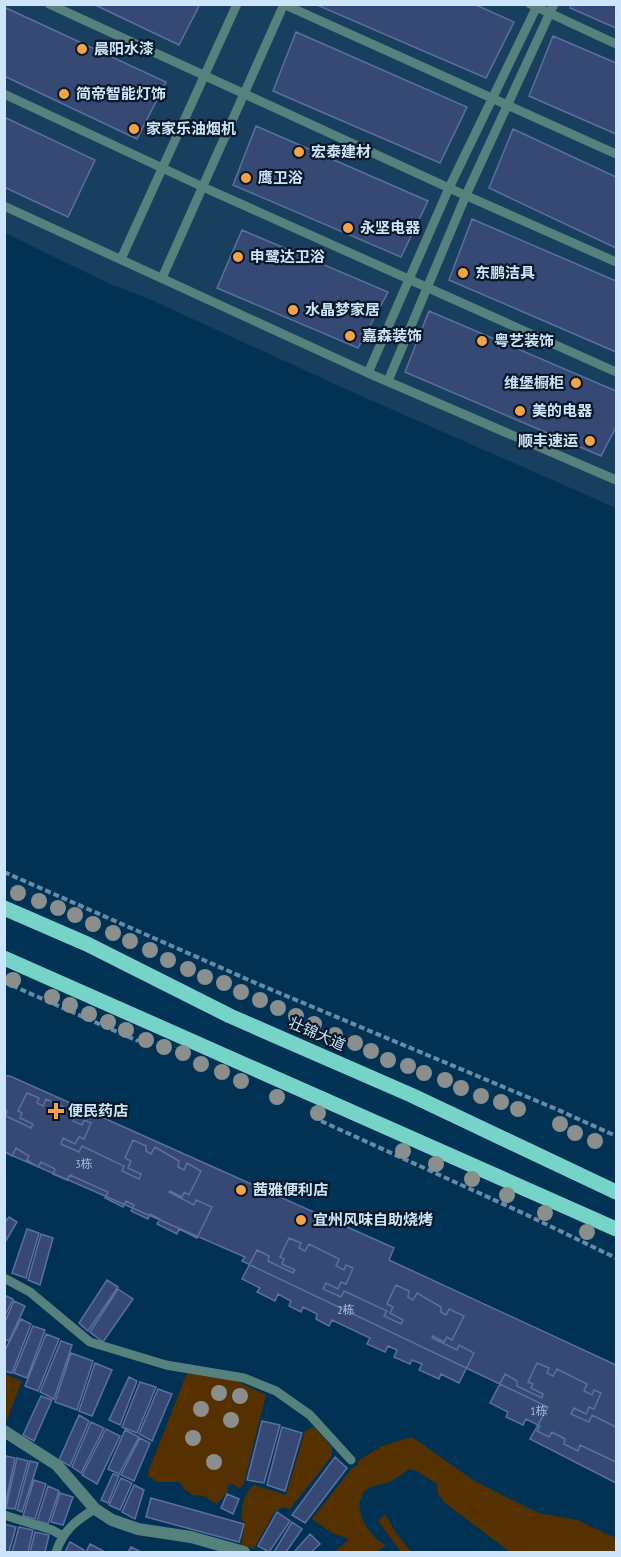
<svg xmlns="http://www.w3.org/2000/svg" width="621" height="1557" font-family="'PT Sans Narrow','Noto Sans SC',sans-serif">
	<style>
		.built { fill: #183f5e }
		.green { fill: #553102 }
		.building { fill: #364975; stroke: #5c709f; stroke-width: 1.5 }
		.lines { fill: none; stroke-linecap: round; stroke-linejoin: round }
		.path { stroke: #668ba6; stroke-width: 4; stroke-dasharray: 6 3; stroke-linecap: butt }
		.lane { stroke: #56817c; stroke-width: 9 }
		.street { stroke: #56817c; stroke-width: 12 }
		.primary { stroke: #75d3c8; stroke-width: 15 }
		.tree { fill: #8a8e8d }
		.poi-dot { fill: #f5a346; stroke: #071928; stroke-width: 2 }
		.labels { text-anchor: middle; stroke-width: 4.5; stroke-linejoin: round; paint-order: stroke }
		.number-label { font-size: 12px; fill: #a7bed9 }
		.poi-label { font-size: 15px; font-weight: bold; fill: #cde5fa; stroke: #071928; text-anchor: start }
		.street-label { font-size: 15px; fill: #cde5fa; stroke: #071928 }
	</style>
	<rect width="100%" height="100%" fill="#013254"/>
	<path class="built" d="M4,5H616V508L350,391L149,299L110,284L5,233Z"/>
	<path class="green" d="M187,1373L236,1381L266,1395L244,1483L239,1489L234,1484L228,1485V1491L217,1504L203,1496L193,1495L186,1491L179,1482H157L147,1475Z
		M4,1374L22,1381L6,1422L4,1420Z
		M314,1427L332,1447V1456L290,1509L283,1507L275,1511L254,1549L241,1545L245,1522L241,1520C242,1506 243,1494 254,1485L286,1495L305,1431Z
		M412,1437L473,1480L506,1497L539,1513L577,1520L616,1538V1552H510L445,1503L438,1494L437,1484L417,1471L409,1469C403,1473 396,1479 389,1482C381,1485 372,1485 366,1490C349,1507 369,1537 386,1545L376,1552H335L349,1539L332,1533L312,1519L352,1468L358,1465V1461L382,1446Z
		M385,1514L396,1533L411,1552H401L378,1521Z"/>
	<path class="building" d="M93,4H200L179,45Z
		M320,4H474L514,22L486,78L319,6Z
		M572,4H616V28L570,8Z
		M4,7L166,82L137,139L4,76Z
		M296,32L467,107L440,163L273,91Z
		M553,36L616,63V134L529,96Z
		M4,117L95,160L68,217L4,187Z
		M256,126L428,201L401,257L233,185Z
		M513,129L616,177V248L489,188Z
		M472,219L616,281V352L449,280Z
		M242,230L388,292L358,348L217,288Z
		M429,311L616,391V427L601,456L405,372Z
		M4,1076H10L394,1248L389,1260L616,1365V1483L530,1439L548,1407L242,1261L245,1257L4,1152Z
		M27,1093L39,1098L37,1103L43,1106L46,1099L77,1113L73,1121L82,1125L84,1120L91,1123L84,1139L79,1137L75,1144L63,1138L61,1144L79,1152L82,1146L124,1166L122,1171L139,1179L141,1174L128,1168L131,1161L125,1158L133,1140L146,1146V1151L151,1154L155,1147L179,1161L178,1167L184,1170L187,1163L201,1171L189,1195L184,1192L182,1197L170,1191L169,1192L194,1205L196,1200L212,1207L197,1238L179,1229L177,1234L157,1224L160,1219L150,1214L148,1219L131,1211L134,1205L126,1201L123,1207L105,1198L108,1192L70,1175L67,1180L53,1174L55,1169L41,1162L38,1167L27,1160L29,1156L16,1148L12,1156L4,1151V1109L7,1111L6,1116L31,1128L33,1124L20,1118L22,1113L18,1111Z
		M9,1217L17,1222L4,1244V1223Z
		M27,1229L39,1233L26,1278L12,1273Z
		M41,1234L53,1238L40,1285L28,1280Z
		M289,1238L301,1243L299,1248L305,1251L309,1244L339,1259L336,1266L344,1270L346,1265L353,1268L346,1284L341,1282L338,1289L326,1283L323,1289L341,1297L344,1291L387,1311L384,1316L401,1324L403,1320L390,1313L393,1307L387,1304L396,1285L409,1291L408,1297L413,1300L417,1293L441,1307V1312L446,1315L449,1309L464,1316L452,1340L447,1337L444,1342L433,1336L432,1338L457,1350L459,1345L474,1353L459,1383L441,1374L439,1379L419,1370L422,1364L412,1360L410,1364L394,1357L397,1350L388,1346L385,1352L367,1344L370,1338L332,1320L329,1326L316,1319L317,1314L303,1307L301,1312L289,1306L291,1301L278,1294L275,1301L257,1292L260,1288L242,1279L257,1250L269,1256L268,1261L293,1273L295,1270L282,1264L284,1259L280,1257Z
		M107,1280L118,1287L88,1331L79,1323Z
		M118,1289L133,1299L103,1342L90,1332Z
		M4,1295L13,1299L4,1318Z
		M14,1301L25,1306L9,1341L4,1339V1324Z
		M21,1319L31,1324L12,1373L4,1371V1352Z
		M33,1326L45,1330L27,1378L14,1373Z
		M46,1334L59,1339L38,1391L25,1386Z
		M61,1341L72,1345L54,1399L40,1392Z
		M71,1353L93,1361L77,1410L55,1402Z
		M95,1363L112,1370L92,1416L79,1411Z
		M537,1363L549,1368L547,1373L553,1376L557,1369L587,1384L584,1391L592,1395L594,1390L601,1393L594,1409L589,1407L586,1414L574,1408L571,1414L589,1422L592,1415L616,1427V1462L580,1445L578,1451L564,1444L565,1439L552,1432L549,1437L537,1431L540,1426L526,1419L523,1425L506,1417L508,1412L490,1403L505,1374L517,1381V1386L542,1398L543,1394L531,1388L533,1384L528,1382Z
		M129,1377L137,1381L120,1425L109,1420Z
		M140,1382L156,1387L137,1433L122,1427Z
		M158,1389L172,1394L152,1441L139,1434Z
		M41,1396L52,1400L34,1441L23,1435Z
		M79,1415L89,1421L70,1466L59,1460Z
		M262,1421L280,1425L264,1483L247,1480Z
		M91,1422L104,1428L81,1473L72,1467Z
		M282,1427L302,1433L285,1491L267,1485Z
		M106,1429L120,1436L97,1484L82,1475Z
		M125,1430L139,1437L119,1474L108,1469Z
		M140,1438L150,1443L134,1481L121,1475Z
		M6,1456L15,1458L5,1506L4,1463Z
		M335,1457L347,1468L305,1523L292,1515Z
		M17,1458L28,1461L15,1509L6,1508Z
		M30,1461L38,1463L22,1512L17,1510Z
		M113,1474L119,1476L108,1503L101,1500Z
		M121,1478L132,1483L120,1510L109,1505Z
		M34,1480L46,1484L35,1519L23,1516Z
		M134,1485L144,1490L135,1519L122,1512Z
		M48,1486L59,1491L48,1524L37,1521Z
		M60,1493L73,1497L63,1525L51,1522Z
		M227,1494L239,1499L233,1514L221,1508Z
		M151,1498L244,1524L239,1542L146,1517Z
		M277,1512L290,1521L269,1552L258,1546Z
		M292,1522L302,1529L286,1552H274Z
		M4,1524L16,1527L9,1552H4Z
		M19,1527L33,1530L28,1552H12Z
		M35,1532L49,1535L45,1552H30Z
		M310,1534L320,1544L311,1552H294Z
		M70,1542L84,1550L83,1552H65Z
		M90,1544L105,1552H86Z
		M131,1547L141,1552H128Z"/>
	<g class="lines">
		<path class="path" d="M4,872L258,984L556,1109L616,1136
			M4,982L138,1041
			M321,1121L525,1214L616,1258"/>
		<path class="lane" d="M49,4L449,188L616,262
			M283,4L616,154
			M530,4L616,44
			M4,94L203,187L616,372
			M4,206L368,373L616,480
			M121,259L237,4
			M162,278L284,4
			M368,373L449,188L538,4
			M388,381L466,195L554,4
			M4,1278L30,1292L90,1342L166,1365L244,1378L276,1391L310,1415L351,1460
			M4,1515L52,1530L63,1536
			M56,1552C63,1531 76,1520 95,1509"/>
		<path class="street" d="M4,1431L57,1465L95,1509L112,1520L138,1529L191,1537L244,1552"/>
		<path class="primary" d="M4,908L87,944L230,1016L411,1095L616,1192
			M4,958L616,1229"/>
	</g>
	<g class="tree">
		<circle cx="18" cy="893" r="8"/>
		<circle cx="39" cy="901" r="8"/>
		<circle cx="58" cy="908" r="8"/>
		<circle cx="75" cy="915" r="8"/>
		<circle cx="93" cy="924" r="8"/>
		<circle cx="113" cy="933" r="8"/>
		<circle cx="130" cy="941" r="8"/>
		<circle cx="150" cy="950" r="8"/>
		<circle cx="168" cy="960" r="8"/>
		<circle cx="188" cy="969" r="8"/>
		<circle cx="205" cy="977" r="8"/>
		<circle cx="13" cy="980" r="8"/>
		<circle cx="224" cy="983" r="8"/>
		<circle cx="241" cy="992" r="8"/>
		<circle cx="52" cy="997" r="8"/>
		<circle cx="260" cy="1000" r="8"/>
		<circle cx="70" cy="1005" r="8"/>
		<circle cx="278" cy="1008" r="8"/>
		<circle cx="89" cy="1014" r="8"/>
		<circle cx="296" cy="1016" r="8"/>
		<circle cx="108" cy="1022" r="8"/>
		<circle cx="314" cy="1024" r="8"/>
		<circle cx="126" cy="1030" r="8"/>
		<circle cx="335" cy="1035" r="8"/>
		<circle cx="146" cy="1040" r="8"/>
		<circle cx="355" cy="1043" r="8"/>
		<circle cx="164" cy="1047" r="8"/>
		<circle cx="371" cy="1051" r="8"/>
		<circle cx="183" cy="1053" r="8"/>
		<circle cx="388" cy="1060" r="8"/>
		<circle cx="201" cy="1064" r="8"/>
		<circle cx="408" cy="1066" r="8"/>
		<circle cx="222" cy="1072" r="8"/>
		<circle cx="424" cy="1073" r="8"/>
		<circle cx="445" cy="1080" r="8"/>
		<circle cx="241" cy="1081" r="8"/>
		<circle cx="461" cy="1088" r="8"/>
		<circle cx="481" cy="1096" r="8"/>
		<circle cx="277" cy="1097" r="8"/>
		<circle cx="501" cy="1102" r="8"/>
		<circle cx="518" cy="1109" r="8"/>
		<circle cx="318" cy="1113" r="8"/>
		<circle cx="560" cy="1124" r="8"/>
		<circle cx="575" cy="1133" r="8"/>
		<circle cx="595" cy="1141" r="8"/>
		<circle cx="403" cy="1151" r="8"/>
		<circle cx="436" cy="1164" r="8"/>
		<circle cx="472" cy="1179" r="8"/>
		<circle cx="507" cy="1195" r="8"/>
		<circle cx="545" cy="1213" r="8"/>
		<circle cx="587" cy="1232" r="8"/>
		<circle cx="219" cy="1393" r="8"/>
		<circle cx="240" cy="1396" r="8"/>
		<circle cx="201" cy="1409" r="8"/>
		<circle cx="231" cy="1420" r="8"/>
		<circle cx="193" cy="1438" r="8"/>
		<circle cx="214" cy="1462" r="8"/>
	</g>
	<g class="poi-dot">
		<circle cx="82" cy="49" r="6"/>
		<circle cx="64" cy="94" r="6"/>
		<circle cx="134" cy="129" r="6"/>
		<circle cx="299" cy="152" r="6"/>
		<circle cx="246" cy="178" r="6"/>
		<circle cx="348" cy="228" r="6"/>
		<circle cx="238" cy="257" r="6"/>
		<circle cx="463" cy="273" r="6"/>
		<circle cx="293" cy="310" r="6"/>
		<circle cx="350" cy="336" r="6"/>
		<circle cx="482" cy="341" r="6"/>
		<circle cx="576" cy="383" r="6"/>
		<circle cx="520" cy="411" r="6"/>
		<circle cx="590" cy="441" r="6"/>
		<path d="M53 1102h6v6h6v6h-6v6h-6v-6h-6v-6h6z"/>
		<circle cx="241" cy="1190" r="6"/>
		<circle cx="301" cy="1220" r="6"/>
	</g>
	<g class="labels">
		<g class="number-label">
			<text x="84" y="1168">3栋</text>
			<text x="346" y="1314">2栋</text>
			<text x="539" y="1415">1栋</text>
		</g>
		<g class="poi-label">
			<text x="94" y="54">晨阳水漆</text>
			<text x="76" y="99">简帝智能灯饰</text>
			<text x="146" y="134">家家乐油烟机</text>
			<text x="311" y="157">宏泰建材</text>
			<text x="258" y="183">鹰卫浴</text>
			<text x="360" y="233">永坚电器</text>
			<text x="250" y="262">申鹭达卫浴</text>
			<text x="475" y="278">东鹏洁具</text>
			<text x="305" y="315">水晶梦家居</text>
			<text x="362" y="341">嘉森装饰</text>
			<text x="494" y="346">粤艺装饰</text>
			<text x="564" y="388" text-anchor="end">维堡橱柜</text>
			<text x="532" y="416">美的电器</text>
			<text x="578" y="446" text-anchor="end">顺丰速运</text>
			<text x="68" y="1116">便民药店</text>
			<text x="253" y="1195">茜雅便利店</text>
			<text x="313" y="1225">宜州风味自助烧烤</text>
		</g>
		<g class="street-label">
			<text transform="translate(317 1034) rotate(24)" y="5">壮锦大道</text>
		</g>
	</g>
	<rect width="621" height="1557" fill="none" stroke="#cde5fa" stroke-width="12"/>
</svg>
